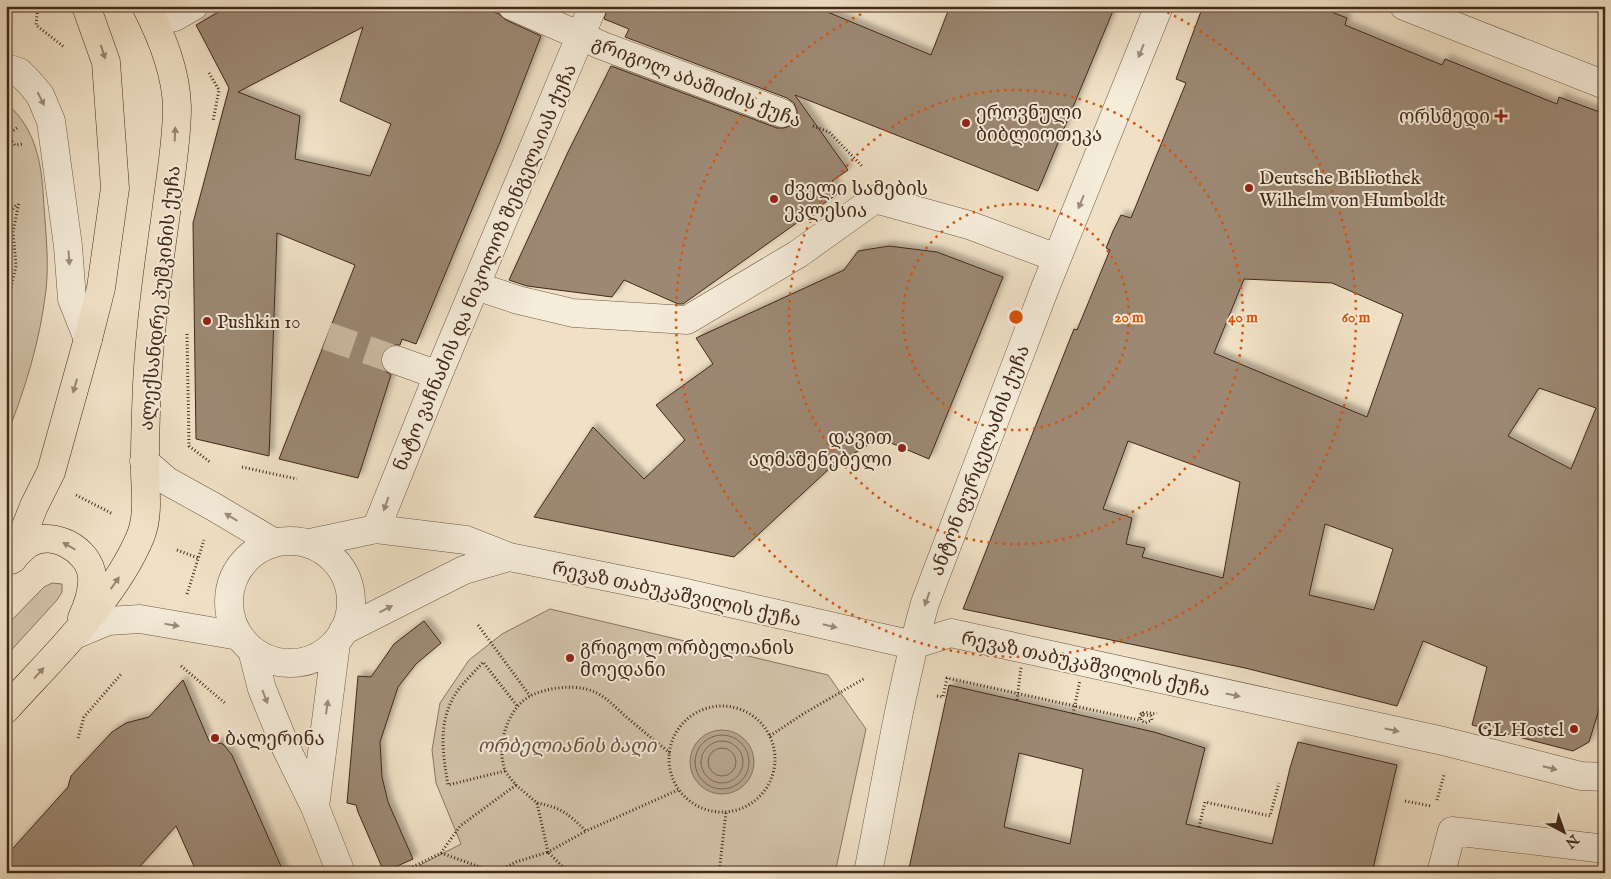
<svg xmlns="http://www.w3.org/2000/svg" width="1611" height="879" font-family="'IM FELL English','Noto Serif Georgian',serif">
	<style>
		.green { fill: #d2c2a9; stroke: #8a7562 }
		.water { fill: #b5a28c; stroke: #87715e }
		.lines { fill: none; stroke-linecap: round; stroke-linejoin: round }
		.shore { stroke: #7c6553; stroke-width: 1 }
		.building { fill: #9c8873; stroke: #42281a; fill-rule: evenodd; filter: url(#shadow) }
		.minor-tunnel { stroke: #cdbca4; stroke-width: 28; stroke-dasharray: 28 14; stroke-linecap: butt }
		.minor-casing { stroke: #6e5645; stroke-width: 29 }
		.major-casing { stroke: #42281a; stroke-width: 29 }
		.path { stroke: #42281a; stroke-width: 3; stroke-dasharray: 1 2.5; stroke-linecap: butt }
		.minor { stroke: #f5ecda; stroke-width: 28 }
		.major { stroke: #f0e1c6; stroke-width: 28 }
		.path-bridge { stroke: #42281a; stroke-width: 3; stroke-dasharray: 1 2.5; stroke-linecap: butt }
		.oneway { fill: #9c8a7a }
		.oneway2 { fill: #998470 }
		.ring { fill: none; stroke: #d7540d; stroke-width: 2.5; stroke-dasharray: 2.5 5 }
		.poi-dot { fill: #8f2418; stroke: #f5ecda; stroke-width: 2 }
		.labels { text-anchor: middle; stroke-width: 4; stroke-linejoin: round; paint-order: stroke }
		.street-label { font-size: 19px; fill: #42281a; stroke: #f5ecda }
		.poi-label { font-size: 19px; fill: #42281a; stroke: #f5ecda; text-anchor: start }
		.park-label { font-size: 19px; font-style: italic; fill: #664e3e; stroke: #f5ecda }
		.centre { fill: #d7540d; stroke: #f5ecda; stroke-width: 2.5 }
		.ring-label { font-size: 15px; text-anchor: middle; font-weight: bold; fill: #d7540d; stroke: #f5ecda; stroke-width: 4; stroke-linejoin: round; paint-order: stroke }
	</style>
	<defs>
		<filter id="shadow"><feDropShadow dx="4.5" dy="-4.5" stdDeviation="2.5" flood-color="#0004"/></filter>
	</defs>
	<rect width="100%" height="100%" fill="#f0e1c6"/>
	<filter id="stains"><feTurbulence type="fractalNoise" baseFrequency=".004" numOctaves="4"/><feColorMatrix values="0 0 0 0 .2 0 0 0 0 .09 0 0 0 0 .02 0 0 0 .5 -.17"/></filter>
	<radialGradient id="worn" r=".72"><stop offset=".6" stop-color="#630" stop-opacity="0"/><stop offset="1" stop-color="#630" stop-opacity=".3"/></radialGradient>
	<path class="green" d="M6,103C38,130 42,167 44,207C46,234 49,263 46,290C40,341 25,390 6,437Z
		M52,583L62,584V592L57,600L6,656V626L44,587Z
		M550,609L828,675L866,729L835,873H424L420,865L461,844L436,783L432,750L440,703L469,660L502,634Z"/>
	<path class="water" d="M690 762a32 32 0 1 1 64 0a32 32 0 1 1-64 0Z"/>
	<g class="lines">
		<path class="shore" d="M695 762a27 27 0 1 1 54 0a27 27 0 1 1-54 0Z
			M701 762a21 21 0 1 1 42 0a21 21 0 1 1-42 0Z
			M708 762a14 14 0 1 1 28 0a14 14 0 1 1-28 0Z"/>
	</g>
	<path class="building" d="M229,6H478L499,14L506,20L541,36L500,142L416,344L402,339L400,345H393L386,348L382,354L381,363L384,370L391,375L358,478L279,459L355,265L277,233L269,456L196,439L193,223L229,88L196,25ZM363,27L340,101L391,124L370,176L295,159L300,116L238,92Z
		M608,6H813L931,55L950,6H1115L1038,191L795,95L848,170L832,181L840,192L683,304H678L624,280L612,297L527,286L509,280L568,152L611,66L777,128H784L792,125L797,118V111L794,103L787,98L625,37L629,29L604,19Z
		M1203,6H1316L1347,18L1345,25L1442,65L1445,59L1557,104L1559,97L1605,114V690L1589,742L1573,751L1472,725L1487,667L1423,641L1397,706L1245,668L963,609L1074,329L1077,330L1110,250L1106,248L1113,231L1121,215L1131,218L1186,83L1176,79ZM1244,279L1332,283L1403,314L1367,417L1214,353ZM1539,388L1596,408L1571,469L1508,436ZM1128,441L1240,482L1223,578L1142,557L1145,548L1126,544L1132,518L1103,509ZM1325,524L1393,549L1374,610L1309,595Z
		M889,246L937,252L1003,277L929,459L879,438L829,469L734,557L534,517L593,427L644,479L685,440L656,405L713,364L696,338L844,270L858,251Z
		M424,621L441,643L416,664L398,687L380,742L382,777L388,802L413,859L384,872L358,812L356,805L347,803L358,676L371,677L394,644Z
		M183,680L209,741L223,744L232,755L284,873H197L176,826L134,873H6V856L68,787L71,776L112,732L126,723L149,717Z
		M949,685L1154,732L1205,748L1186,824L1272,844L1290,768L1298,742L1397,765L1372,873H908ZM1019,753L1083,769L1070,844L1004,827Z"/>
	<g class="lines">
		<path class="minor-tunnel" d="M327,336L396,360"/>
		<g class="minor-casing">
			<path id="minor" d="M512,6L603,46L782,113
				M1404,6L1605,85
				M154,22L175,17L194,6
				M6,68L19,72L29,82L40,95L51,121L68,246L72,299L88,339
				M476,286L518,300L573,313L687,320L798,254L875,199L969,225L1057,258
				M396,360L438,375
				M144,461L167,481L214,507L273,542
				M376,529L438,375L593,6
				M229 602a61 61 0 1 1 122 0a61 61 0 1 1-122 0Z
				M310,543L376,529L466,540L509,557L677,591L913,645L951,633L1443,741L1581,776L1605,777
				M343,631L464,570L509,557
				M74,635L108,621L140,619L239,636
				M252,650L262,689L286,748L315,807L341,873
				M315,807L336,643
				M868,873C886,783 900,692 925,603L1045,288L1159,6
				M1441,873L1452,831L1605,849"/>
		</g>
		<g class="major-casing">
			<path id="major" d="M13,559L34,506L51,472L88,339L101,288L115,188L106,62L86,6
				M11,560C16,555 22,548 28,544C52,529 89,549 92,576C93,590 88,605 82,618
				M6,709C52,658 115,599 141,535C150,511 144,485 145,460C145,434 146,409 147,384C150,327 158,270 166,213C170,178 177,143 177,107C176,71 162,37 146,6"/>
		</g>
		<path class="path" d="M38,6L36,25L64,47
			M209,73L219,90L213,121
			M813,126L829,132L863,167
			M17,128L10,133L11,140L15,145L22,144
			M6,217L17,204
			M6,308L16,266L13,232L19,202
			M187,334L189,446L210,462
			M242,467L297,479
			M76,495L113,514
			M177,550L198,558
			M187,594L204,540
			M478,625L530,696
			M181,666L225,703
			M937,696L943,697L947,678L1139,720L1141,714L1151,716L1152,720L1145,723L1141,720L1143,713C1148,711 1152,715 1157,713
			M669 759a53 53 0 1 1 106 0a53 53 0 1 1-106 0Z
			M770,736L803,714L865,678
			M78,738L84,717L122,673
			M505,771L448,785C443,755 438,726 453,698C460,685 473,674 483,662L518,707
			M516,785L537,803L548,852L586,831
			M1437,800L1444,775
			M1405,801L1431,806
			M537,803C563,808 568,814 586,831L678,790
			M1199,827L1205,802L1270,816L1279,783
			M441,853L494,872
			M400,873L441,853L460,826L516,785C512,780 507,775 505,770C496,746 507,709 530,696C546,688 569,685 586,689C602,693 611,703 623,714C638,727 654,740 670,753
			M494,873L516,862L548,852L569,873
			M719,873L726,812"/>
		<use href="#minor" class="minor"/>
		<use href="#major" class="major"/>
		<path class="path-bridge" d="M1017,700L1021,667
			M1073,714L1080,680"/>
	</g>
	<defs><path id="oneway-solid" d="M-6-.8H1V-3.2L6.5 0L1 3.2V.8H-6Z" transform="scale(1.25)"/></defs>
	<g class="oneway">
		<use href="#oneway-solid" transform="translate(1141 51) rotate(112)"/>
		<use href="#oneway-solid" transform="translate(41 99) rotate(63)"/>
		<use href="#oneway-solid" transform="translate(1081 202) rotate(112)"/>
		<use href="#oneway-solid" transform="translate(69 258) rotate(86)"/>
		<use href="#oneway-solid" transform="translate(386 504) rotate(110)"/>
		<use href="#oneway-solid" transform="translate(231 517) rotate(-149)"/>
		<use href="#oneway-solid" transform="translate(927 599) rotate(110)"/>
		<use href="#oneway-solid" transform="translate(386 609) rotate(-27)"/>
		<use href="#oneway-solid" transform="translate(172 625) rotate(9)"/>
		<use href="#oneway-solid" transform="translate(830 626) rotate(13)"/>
		<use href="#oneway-solid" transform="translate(1233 695) rotate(12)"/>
		<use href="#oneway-solid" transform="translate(265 697) rotate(69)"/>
		<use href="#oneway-solid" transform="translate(327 707) rotate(-82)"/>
		<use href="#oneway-solid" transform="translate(1392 730) rotate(12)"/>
		<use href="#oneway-solid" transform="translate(1550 768) rotate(14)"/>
	</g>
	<g class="oneway2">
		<use href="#oneway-solid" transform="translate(103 52) rotate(72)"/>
		<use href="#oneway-solid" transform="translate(175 134) rotate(-87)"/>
		<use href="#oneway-solid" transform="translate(75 386) rotate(106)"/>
		<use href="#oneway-solid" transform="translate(69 546) rotate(-150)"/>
		<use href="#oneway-solid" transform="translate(115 583) rotate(-55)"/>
		<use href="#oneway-solid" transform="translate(39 673) rotate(-48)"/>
	</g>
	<g class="ring">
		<circle cx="1016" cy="317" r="113"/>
		<circle cx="1016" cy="317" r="227"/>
		<path d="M1154 6A340 340 0 1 1 878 6"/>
	</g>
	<g class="poi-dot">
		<path d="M1498.5 108.5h5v5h5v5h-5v5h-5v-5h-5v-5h5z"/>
		<circle cx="966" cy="123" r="5"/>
		<circle cx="1249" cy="188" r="5"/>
		<circle cx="774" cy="199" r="5"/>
		<circle cx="207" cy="321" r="5"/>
		<circle cx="902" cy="448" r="5"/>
		<circle cx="570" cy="658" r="5"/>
		<circle cx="1574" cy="729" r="5"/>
		<circle cx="215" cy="738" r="5"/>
	</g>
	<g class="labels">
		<g class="street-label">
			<text transform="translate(697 81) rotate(21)" y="7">გრიგოლ აბაშიძის ქუჩა</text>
			<text transform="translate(484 267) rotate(-67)" y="7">ნატო ვაჩნაძის და ნიკოლოზ შენგელაიას ქუჩა</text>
			<text transform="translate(159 298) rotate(-84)" y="7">ალექსანდრე პუშკინის ქუჩა</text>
			<text transform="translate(979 460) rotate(-69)" y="7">ანტონ ფურცელაძის ქუჩა</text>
			<text transform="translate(677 593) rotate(12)" y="7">რევაზ თაბუკაშვილის ქუჩა</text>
			<text transform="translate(1086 663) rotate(12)" y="7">რევაზ თაბუკაშვილის ქუჩა</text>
		</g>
		<g class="poi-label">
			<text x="976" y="119">ეროვნული<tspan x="976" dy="22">ბიბლიოთეკა</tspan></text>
			<text x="1490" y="123" text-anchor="end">ორსმედი</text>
			<text x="1259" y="184">Deutsche Bibliothek<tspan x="1259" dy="22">Wilhelm von Humboldt</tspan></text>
			<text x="784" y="195">ძველი სამების<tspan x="784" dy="22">ეკლესია</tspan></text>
			<text x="217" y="328">Pushkin 10</text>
			<text x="892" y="444" text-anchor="end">დავით<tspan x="892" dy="22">აღმაშენებელი</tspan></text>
			<text x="580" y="654">გრიგოლ ორბელიანის<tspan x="580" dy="22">მოედანი</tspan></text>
			<text x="1564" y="736" text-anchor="end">GL Hostel</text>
			<text x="225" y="745">ბალერინა</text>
		</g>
		<g class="park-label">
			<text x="567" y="752">ორბელიანის ბაღი</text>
		</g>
	</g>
	<circle cx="1016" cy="317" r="8" class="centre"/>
	<g class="ring-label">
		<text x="1129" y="322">20 m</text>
		<text x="1243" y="322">40 m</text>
		<text x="1356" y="322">60 m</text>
	</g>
	<rect width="1611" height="879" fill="none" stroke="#f0e1c6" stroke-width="25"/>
	<rect x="8" y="8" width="1596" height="864" fill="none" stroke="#42281a" stroke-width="2.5"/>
	<rect x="12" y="12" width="1586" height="854" fill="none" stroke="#42281a"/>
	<g transform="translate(1564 832) rotate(139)" stroke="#f5ecda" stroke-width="4" paint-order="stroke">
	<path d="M0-4L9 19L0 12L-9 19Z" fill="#42281a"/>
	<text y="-8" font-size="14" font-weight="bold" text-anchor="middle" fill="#42281a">N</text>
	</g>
	<rect width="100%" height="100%" filter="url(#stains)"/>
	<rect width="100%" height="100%" fill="url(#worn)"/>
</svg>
